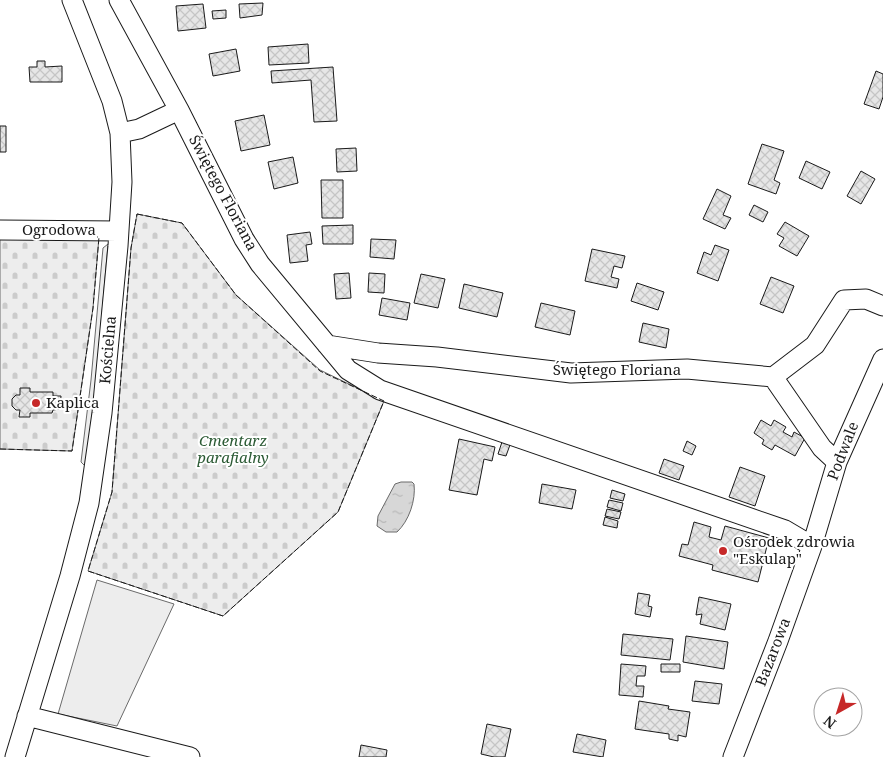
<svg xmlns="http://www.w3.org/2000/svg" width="883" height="757" font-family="'Noto Serif',serif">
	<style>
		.cemetery { fill: url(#cemetery-stones); stroke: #6a6a6a }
		.built { fill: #ededed; stroke: #6a6a6a }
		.water { fill: url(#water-ripples); stroke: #6a6a6a }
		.building { fill: url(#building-cross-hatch); stroke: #1a1a1a }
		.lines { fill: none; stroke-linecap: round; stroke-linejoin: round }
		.minor-casing { stroke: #1a1a1a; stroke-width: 21 }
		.minor { stroke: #fff; stroke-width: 19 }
		.fence { stroke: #1a1a1a; stroke-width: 1; stroke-dasharray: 6 2.5; stroke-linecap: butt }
		.poi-dot { fill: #c62828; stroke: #fff; stroke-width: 2 }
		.labels { text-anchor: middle; stroke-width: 4; stroke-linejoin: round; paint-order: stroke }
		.street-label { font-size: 15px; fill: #1a1a1a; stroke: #fff }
		.poi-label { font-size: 15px; fill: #1a1a1a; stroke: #fff; text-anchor: start }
		.park-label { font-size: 15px; font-style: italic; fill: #2b5a34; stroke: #fff }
	</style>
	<defs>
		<pattern id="cemetery-stones" width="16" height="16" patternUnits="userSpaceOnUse" patternTransform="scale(1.25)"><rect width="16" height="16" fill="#ededed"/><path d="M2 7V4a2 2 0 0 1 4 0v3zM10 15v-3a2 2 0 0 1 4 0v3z" fill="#cbcbcb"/></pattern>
		<pattern id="water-ripples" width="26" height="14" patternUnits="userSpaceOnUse" patternTransform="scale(1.25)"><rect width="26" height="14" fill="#d7d7d7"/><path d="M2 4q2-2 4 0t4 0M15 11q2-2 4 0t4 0" fill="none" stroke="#b8b8b8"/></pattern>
		<pattern id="building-cross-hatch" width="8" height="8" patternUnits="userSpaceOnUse" patternTransform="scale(1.25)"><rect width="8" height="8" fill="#e6e6e6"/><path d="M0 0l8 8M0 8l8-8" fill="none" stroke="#c5c5c5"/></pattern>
	</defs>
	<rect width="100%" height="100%" fill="#fff"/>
	<path class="cemetery" d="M137,214L182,223L236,295L320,370L384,401L338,512L223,616L88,571L112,492L131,248Z
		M0,237H99L93,308L72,451L0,449Z"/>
	<path class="built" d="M108,244L96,381L86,467L81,462L91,380L103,248Z
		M97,580L174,604L117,726L58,714Z"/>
	<path class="water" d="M401,482H412L414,484C416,500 409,521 397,532H386L377,526L378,516L395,484Z"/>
	<path class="building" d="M263,3L262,15L240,18L239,4Z
		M203,4L206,28L178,31L176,6Z
		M226,10V18L213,19L212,11Z
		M308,44L309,63L269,65L268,47Z
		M236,49L240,71L213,76L209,54Z
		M37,61H45V67L62,66V82H30L29,67H37Z
		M333,67L337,121L314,122L311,80L272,83L271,71Z
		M876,71L883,74V97L879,109L864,104Z
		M264,115L270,145L241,151L235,121Z
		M0,126H6V152H0Z
		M762,144L784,151L774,180L780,183L776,194L748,184Z
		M356,148L357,171L337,172L336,149Z
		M293,157L298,183L274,189L268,162Z
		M806,161L830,172L822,189L799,178Z
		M861,171L875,179L861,204L847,196Z
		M321,180H343V218H322Z
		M717,189L731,196L723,215L731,218L725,229L703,219Z
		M754,205L768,212L763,222L749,215Z
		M785,222L809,236L797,256L779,246L784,238L777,234Z
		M353,225V244H323L322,226Z
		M310,232L312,244L306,245L308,261L290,263L287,235Z
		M371,239L396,240L394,259L370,257Z
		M715,245L729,250L718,281L697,273L704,252L711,255Z
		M592,249L625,256L622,268L614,266L611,277L619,279L617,288L585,281Z
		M349,273L351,298L336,299L334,274Z
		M369,273L385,274L384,293L368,292Z
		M421,274L445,279L438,308L414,303Z
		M771,277L794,286L783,313L760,304Z
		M637,283L664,292L658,310L631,301Z
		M464,284L503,293L497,317L459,308Z
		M382,298L410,303L407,320L379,315Z
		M541,303L575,311L570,335L535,327Z
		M643,323L669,329L666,348L639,342Z
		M20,388H30V392H53V396H61L60,409L53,410L52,413H30V417H19L20,410H16L12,406V399L16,395H20Z
		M761,420L771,426L774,420L786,427L783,432L792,437L794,432L805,438L795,456L775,445L772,450L762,444L764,440L754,433Z
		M459,439L495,447L492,461L484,459L477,495L449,490Z
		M503,439L511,442L506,456L498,454Z
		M687,441L696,446L692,455L683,451Z
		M664,459L684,466L679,480L659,473Z
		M740,467L765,476L755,506L729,497Z
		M542,484L576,490L572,509L539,503Z
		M612,490L625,494L623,501L610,498Z
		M609,500L623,503L621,511L607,507Z
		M607,509L621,512L619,519L605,516Z
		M605,517L618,521L617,528L603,525Z
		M694,522L711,527L709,537L721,540L725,526L769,538L758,582L712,570L713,565L679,556L682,544L688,545Z
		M638,593L650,595L648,606L652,607L650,617L635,614Z
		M699,597L731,604L725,630L700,624L702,614L696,615Z
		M623,634L673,639L670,660L621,655Z
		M686,636L728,642L724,669L683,662Z
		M621,664L646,666L645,676H637L636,686H644L643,697L619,695Z
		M661,664H680V672H661Z
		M695,681L722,684L719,704L692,701Z
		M639,701L669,706L668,709L690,712L686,737L678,735V741L669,739V734L635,729Z
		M487,724L511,729L505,757H494L481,754Z
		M577,734L606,740L603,757L573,752Z
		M361,745L387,750L386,757H359Z"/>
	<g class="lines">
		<g class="minor-casing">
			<path id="minor" d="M119,0L179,110
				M120,133L139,129L179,110L244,239L260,264L348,370L380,390L785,530L812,546
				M0,230L118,231
				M327,345L378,353L437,357L571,373L687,369L773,377L822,448L837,462
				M773,377L815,345L844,300L866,299L883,306
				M27,716L190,757
				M15,757L70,576L89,503L102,413L118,246L122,182L120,133L112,101L72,0
				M733,757L778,641L812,546L837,462L883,359"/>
		</g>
		<use href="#minor" class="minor"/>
		<path class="fence" d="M137,214L182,223L236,295L320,371L384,401L338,512L223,616L88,571L112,492L131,248Z
			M0,449L72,451L93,308L99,237H97"/>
	</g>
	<g class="poi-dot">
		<circle cx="36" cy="403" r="5"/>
		<circle cx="723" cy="551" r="5"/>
	</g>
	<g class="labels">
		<g class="street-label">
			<text transform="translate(223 193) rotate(62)" y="5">Świętego Floriana</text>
			<text x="59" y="235">Ogrodowa</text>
			<text transform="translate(108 350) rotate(-85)" y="5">Kościelna</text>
			<text x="617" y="375">Świętego Floriana</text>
			<text transform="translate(843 451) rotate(-69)" y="5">Podwale</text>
			<text transform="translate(773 652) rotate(-69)" y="5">Bazarowa</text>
		</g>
		<g class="poi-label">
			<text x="46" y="408">Kaplica</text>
			<text x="733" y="547">Ośrodek zdrowia<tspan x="733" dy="17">"Eskulap"</tspan></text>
		</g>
		<g class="park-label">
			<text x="233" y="446">Cmentarz<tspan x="233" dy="17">parafialny</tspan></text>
		</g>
	</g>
	<g transform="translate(838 712) rotate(219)"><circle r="24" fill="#ffffff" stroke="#a3a3a3"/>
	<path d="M0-4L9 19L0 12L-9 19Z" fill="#c62828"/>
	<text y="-8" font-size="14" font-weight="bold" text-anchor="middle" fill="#1a1a1a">N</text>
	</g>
</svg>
